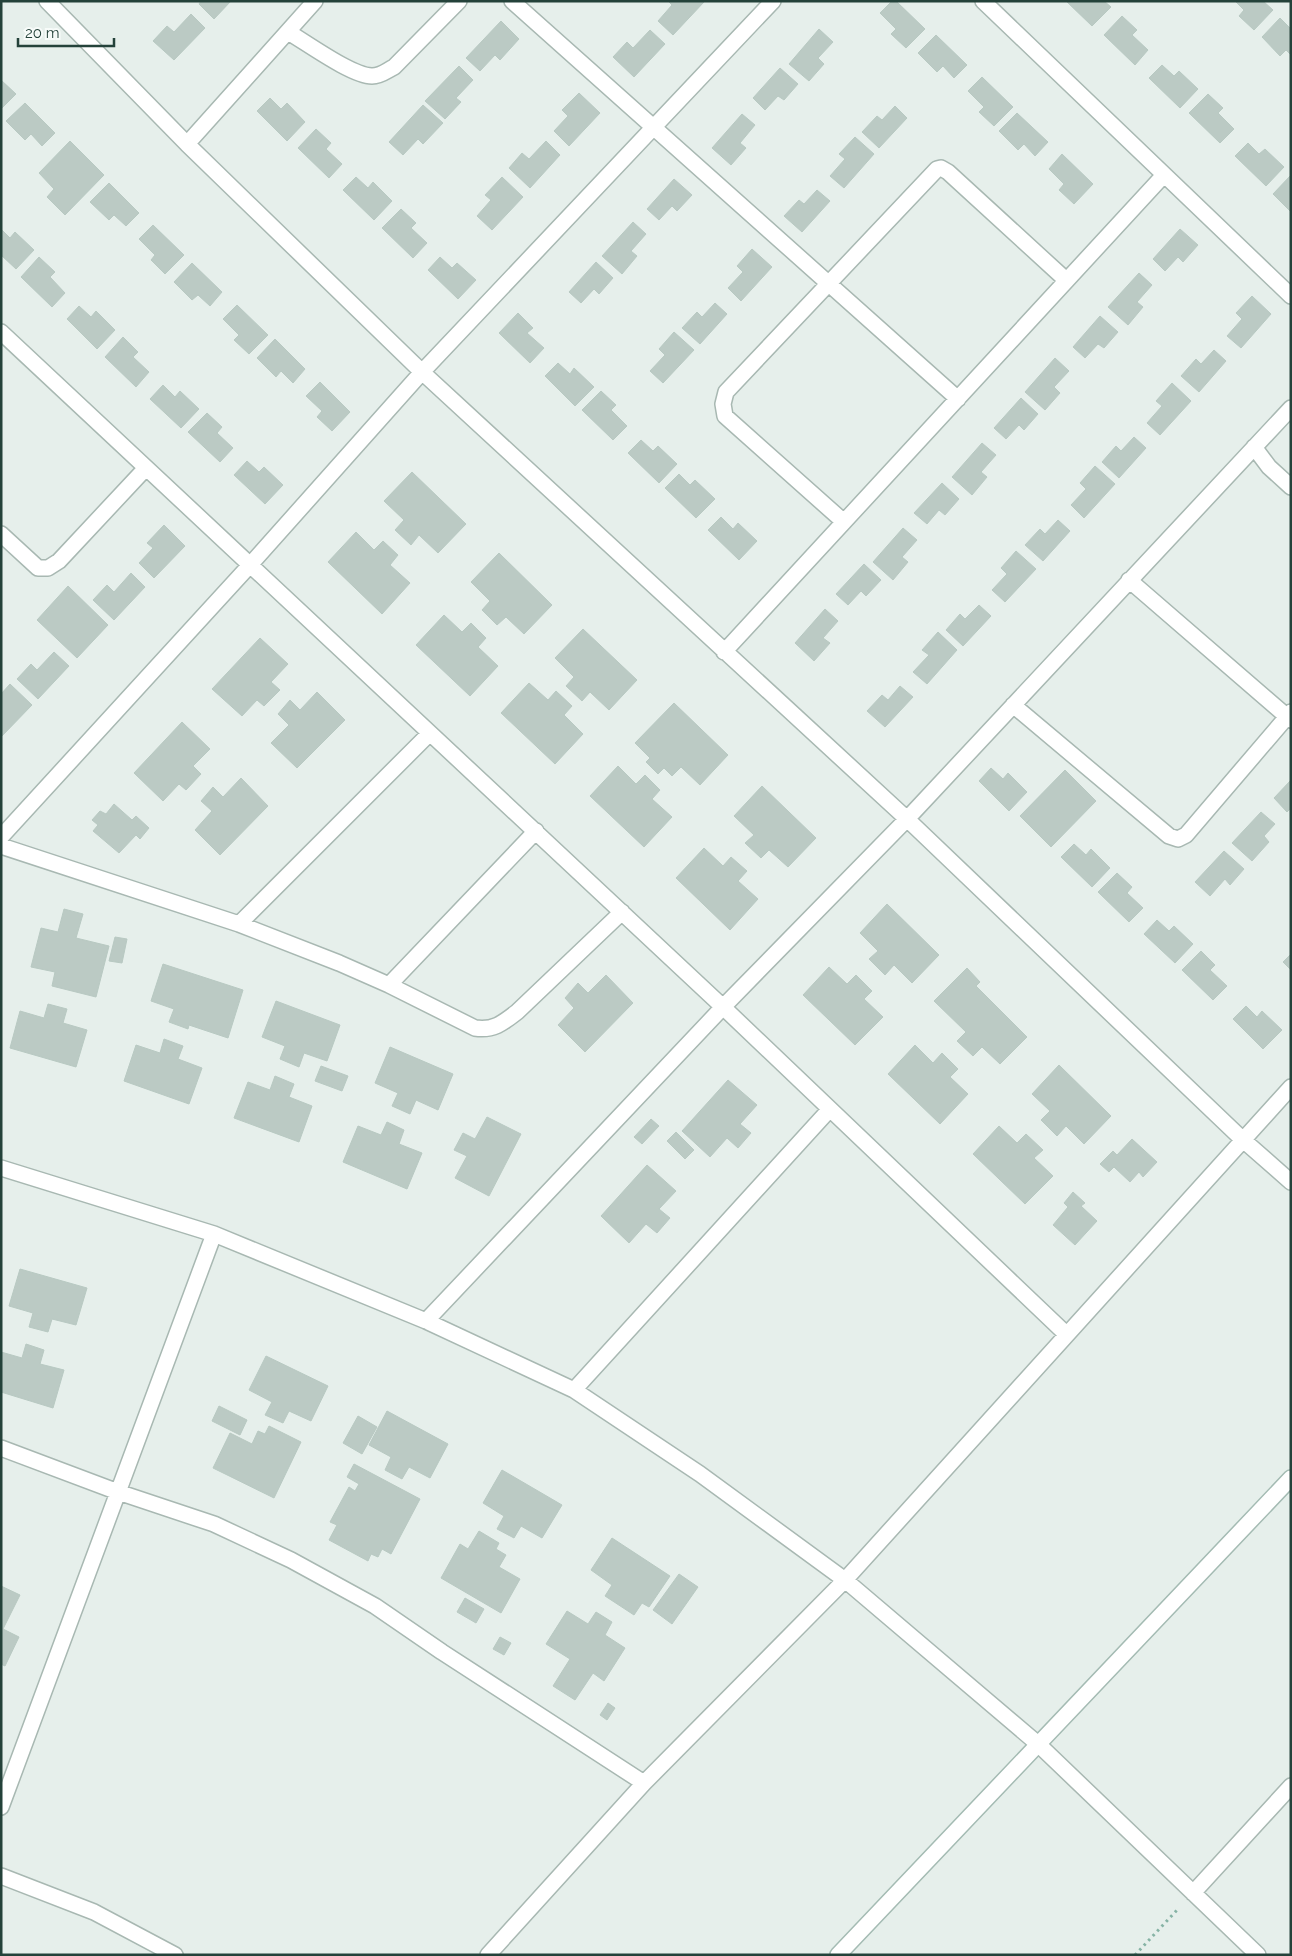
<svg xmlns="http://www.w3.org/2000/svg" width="1292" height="1956" font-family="Raleway,sans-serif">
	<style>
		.building { fill: #bbcac4; stroke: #b8c9c2 }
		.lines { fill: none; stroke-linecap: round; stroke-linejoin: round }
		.street-casing { stroke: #a8b8b2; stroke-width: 18 }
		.secondary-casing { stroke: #a4bbb3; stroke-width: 18 }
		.path { stroke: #86b3a5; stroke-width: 3; stroke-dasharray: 2.5 4; stroke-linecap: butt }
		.street { stroke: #fff; stroke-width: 15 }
		.secondary { stroke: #fff; stroke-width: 15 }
	</style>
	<rect width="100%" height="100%" fill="#e6efeb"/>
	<path class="building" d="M201,1H231L214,19L199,4Z
		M668,1H703L704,2L673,35L658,21L672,5Z
		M892,1H896L925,29L906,48L891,34L896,29L880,13Z
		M1066,1H1104L1111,7L1092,26Z
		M1235,1H1263L1273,10L1254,30L1239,16L1244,10Z
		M191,14L205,28L174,60L153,41L167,26L174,32Z
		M1122,16L1137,30L1132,35L1148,50L1135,65L1104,35Z
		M1280,18L1291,29V55L1286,50L1280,56L1262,37Z
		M501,21L519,39L500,60L495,55L480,71L466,58Z
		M819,29L833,42L818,58L824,64L809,81L789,64Z
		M650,30L665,44L634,77L613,57L627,42L633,48Z
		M936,35L967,65L954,78L943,66L937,72L918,53Z
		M1162,65L1174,76L1179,71L1198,89L1180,108L1149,78Z
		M459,66L473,80L456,98L461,102L445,119L425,101Z
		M780,68L798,84L784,100L778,96L765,110L753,98Z
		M982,77L1013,107L994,126L979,112L984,107L968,91Z
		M1,80L16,94L1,109Z
		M579,93L600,113L569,146L554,131L568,116L562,110Z
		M1208,94L1223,108L1218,113L1234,129L1220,143L1189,113Z
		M270,98L281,109L287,103L305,122L287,141L257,111Z
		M25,103L55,133L42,146L31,134L25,140L6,121Z
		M423,105L443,123L423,144L418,139L403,155L389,142Z
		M895,106L907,118L879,148L862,132L877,116L882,120Z
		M1017,113L1048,142L1035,156L1024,144L1018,150L999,131Z
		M742,114L755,125L740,143L746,148L731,165L712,148Z
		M316,129L331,143L326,149L342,164L329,178L298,148Z
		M855,137L874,154L844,188L830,176L845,159L839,154Z
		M70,141L104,175L65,215L47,197L54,189L39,173Z
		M546,141L560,155L530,188L509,168L522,153L529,159Z
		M1248,143L1259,154L1265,149L1284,167L1266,186L1235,156Z
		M1062,154L1093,184L1074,204L1059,190L1064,184L1049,169Z
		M1291,175V212L1273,194Z
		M356,177L368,188L373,182L392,201L374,220L343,190Z
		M502,177L523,197L492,230L477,216L491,200L485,195Z
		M674,179L692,195L677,211L672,206L659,220L647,209Z
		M109,183L139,213L126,226L114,215L109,220L90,202Z
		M817,190L830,201L802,232L784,216L799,200L804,204Z
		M401,209L416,223L411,228L427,243L413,258L382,228Z
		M633,222L646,234L631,251L637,256L622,274L602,256Z
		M153,225L184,255L165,274L151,260L155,255L139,239Z
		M1,229L10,238L15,232L34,250L16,269L1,255Z
		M1180,229L1198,245L1183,262L1178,257L1165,271L1153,259Z
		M752,249L772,267L741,301L728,288L743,272L737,266Z
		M39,257L55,272L50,277L65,293L52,307L21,277Z
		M440,257L452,268L457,263L476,280L458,299L428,270Z
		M596,262L613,278L599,294L594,289L581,303L569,292Z
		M192,263L222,292L210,306L198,295L192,300L174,282Z
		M1139,273L1152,285L1137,302L1143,307L1128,325L1108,307Z
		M1252,296L1271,314L1241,348L1227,336L1242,319L1236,313Z
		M715,303L727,314L700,344L682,328L697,312L702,317Z
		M237,305L268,335L249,354L234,340L239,335L223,319Z
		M79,306L91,317L96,311L115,330L97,349L67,319Z
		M518,313L533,328L527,333L544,348L530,363L499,333Z
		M1100,316L1118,332L1104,348L1098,344L1085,358L1073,347Z
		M674,332L694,350L663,383L650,371L665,355L659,349Z
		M123,337L138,352L133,357L149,372L136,387L105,357Z
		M275,339L305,369L293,383L281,371L276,377L257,358Z
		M1214,350L1226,361L1199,392L1181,376L1196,359L1201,364Z
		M1055,358L1069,371L1054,387L1060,393L1045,410L1025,392Z
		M558,363L570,374L574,368L594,387L575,406L545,376Z
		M320,382L350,412L332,431L317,417L322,411L306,396Z
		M1172,383L1191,401L1160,435L1147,423L1162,406L1156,401Z
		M163,385L175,397L180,391L199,409L181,428L150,399Z
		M601,391L616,405L611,410L627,426L613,440L582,410Z
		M1021,398L1038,414L1024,430L1019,425L1006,439L994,428Z
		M207,413L222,427L217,433L233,448L220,462L188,432Z
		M1134,437L1146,448L1119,478L1102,462L1116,446L1121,451Z
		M641,440L653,451L658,446L677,464L659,483L628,453Z
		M982,443L996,455L981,472L987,477L972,495L952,477Z
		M247,461L259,472L264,467L283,485L265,504L234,475Z
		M1095,466L1115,484L1084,518L1071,505L1086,489L1080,483Z
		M412,472L466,524L438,553L419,535L411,545L395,530L404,520L384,501Z
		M679,474L690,485L695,480L715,499L696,518L665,488Z
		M942,483L959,499L945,515L939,510L927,524L914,513Z
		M721,517L733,529L738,523L757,541L739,560L708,530Z
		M1058,520L1070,531L1043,561L1025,545L1040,529L1045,534Z
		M164,525L185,546L154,578L139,563L153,548L147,543Z
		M903,528L917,540L902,557L908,562L893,580L873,562Z
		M356,532L374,550L383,541L398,555L390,565L410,583L382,614L328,562Z
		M1016,551L1036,569L1005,602L992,590L1007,574L1001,568Z
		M499,553L552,605L524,634L506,617L497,625L482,610L490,601L471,582Z
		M864,564L881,580L866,596L861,591L848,605L836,594Z
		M131,573L145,587L114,620L93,600L107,585L114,592Z
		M68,586L108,625L77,658L37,620Z
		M979,605L991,616L963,646L946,630L960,614L965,619Z
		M825,609L838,621L823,638L830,643L814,661L795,643Z
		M444,615L462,632L471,623L486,638L478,647L498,666L470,696L416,645Z
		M583,629L637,680L609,710L590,692L582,701L566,686L574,677L555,658Z
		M938,632L957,650L927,684L913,672L929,655L922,650Z
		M260,638L288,664L271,682L280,690L264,706L257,700L242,716L212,689Z
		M54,652L69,666L38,699L17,679L31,664L37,670Z
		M529,683L548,700L556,691L572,706L564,715L583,734L555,764L501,713Z
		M10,684L32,705L1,737V694Z
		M900,686L913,697L885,727L867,711L882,695L888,700Z
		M317,692L345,720L297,768L271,743L289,725L278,714L290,700L300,710Z
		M674,703L728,755L700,785L681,767L672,776L664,768L658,774L646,762L650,758L635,743Z
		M182,722L210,749L193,766L201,774L186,790L179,784L163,801L134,773Z
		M618,766L636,784L645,775L660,790L652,799L672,817L644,847L590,796Z
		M991,768L1003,779L1008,773L1027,792L1009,811L979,781Z
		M1065,770L1096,801L1051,847L1020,816Z
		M241,778L268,806L220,855L195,830L212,811L201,801L213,787L223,797Z
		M1291,780V808L1287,812L1274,798Z
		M762,786L816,838L788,867L769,850L761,858L745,843L754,835L734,816Z
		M114,804L132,820L136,816L149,828L140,839L136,835L119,853L93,831L98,825L92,820L100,811L106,814Z
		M1261,812L1275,824L1264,836L1269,842L1252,861L1232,843Z
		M1074,844L1086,855L1091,849L1110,868L1092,887L1061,857Z
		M704,848L723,866L731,857L747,871L738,881L758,899L730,930L676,878Z
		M1224,851L1244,869L1230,885L1225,879L1210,896L1195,882Z
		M1117,873L1132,887L1127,893L1143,908L1129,922L1098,892Z
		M887,904L939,955L912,983L894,965L885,975L869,959L878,951L860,933Z
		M64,909L83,914L76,938L109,946L96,997L52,986L55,972L31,967L41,928L58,932Z
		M1157,920L1169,931L1174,926L1193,944L1175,963L1144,934Z
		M115,937L127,939L122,963L109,961Z
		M1201,951L1215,965L1210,970L1227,986L1213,1000L1182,970Z
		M1291,954V970L1283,962Z
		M163,964L243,990L228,1038L189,1025L188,1029L169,1022L174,1009L151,1001Z
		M829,967L847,984L856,975L872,991L864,999L883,1017L855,1045L803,995Z
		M967,968L980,982L976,986L1027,1037L1000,1064L982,1047L973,1056L957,1041L966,1032L934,1001Z
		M606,975L633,1003L585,1052L558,1025L574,1008L565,998L578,983L588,993Z
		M276,1001L340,1025L327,1061L304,1053L299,1067L280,1059L285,1046L262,1037Z
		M48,1004L67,1009L63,1023L87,1030L76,1067L10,1048L20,1011L44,1018Z
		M1246,1006L1257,1017L1262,1011L1282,1030L1263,1049L1233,1019Z
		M164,1039L183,1046L178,1059L202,1068L189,1104L124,1081L136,1045L160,1053Z
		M915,1045L933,1063L942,1053L958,1069L950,1077L968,1094L940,1124L888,1074Z
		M390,1047L453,1074L438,1110L416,1100L410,1114L392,1106L398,1093L375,1083Z
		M1059,1065L1111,1116L1084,1144L1066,1126L1057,1136L1041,1120L1050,1111L1032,1094Z
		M321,1066L348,1076L342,1091L315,1081Z
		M275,1076L294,1084L289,1097L312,1106L299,1142L234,1118L248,1082L270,1090Z
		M728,1080L757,1105L740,1124L751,1133L738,1148L727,1138L710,1157L682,1131Z
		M487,1117L521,1134L489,1196L455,1178L467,1156L454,1150L463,1133L475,1139Z
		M651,1119L659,1126L642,1144L634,1137Z
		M387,1122L404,1130L399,1144L422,1153L407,1189L343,1162L358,1126L381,1135Z
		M999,1126L1017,1143L1026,1134L1043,1150L1034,1158L1053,1176L1025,1204L973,1154Z
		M676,1132L694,1150L685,1159L667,1141Z
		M1132,1139L1157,1162L1143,1177L1139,1172L1130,1182L1114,1167L1109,1172L1100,1164L1113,1151L1117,1155Z
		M647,1165L676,1191L659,1209L670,1218L657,1233L646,1224L629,1243L601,1216Z
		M1073,1192L1085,1203L1081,1206L1097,1221L1075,1245L1053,1225L1068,1207L1064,1203Z
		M20,1269L87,1288L76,1325L52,1319L48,1332L29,1327L33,1313L9,1306Z
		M26,1344L44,1350L40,1364L64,1370L53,1408L1,1392V1352L22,1358Z
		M266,1356L328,1386L311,1421L289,1411L283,1423L265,1415L272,1402L249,1390Z
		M219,1406L247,1420L240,1435L212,1421Z
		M387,1411L448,1444L430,1478L409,1467L402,1479L385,1470L391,1457L369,1445Z
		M358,1416L377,1427L362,1454L343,1443Z
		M269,1426L301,1442L274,1498L213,1468L230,1433L252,1444L258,1431L265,1434Z
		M354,1464L420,1499L391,1554L382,1549L378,1557L371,1554L368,1561L329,1540L337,1525L330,1522L349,1487L355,1491L359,1484L347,1477Z
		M502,1470L562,1505L542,1538L521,1526L514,1538L497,1529L504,1516L483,1503Z
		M479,1531L499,1543L496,1549L506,1555L499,1567L520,1579L501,1613L441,1578L460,1544L468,1549Z
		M612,1538L670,1576L649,1607L642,1603L634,1615L605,1596L612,1585L591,1570Z
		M679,1574L698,1587L672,1624L653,1610Z
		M1,1586L20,1595L3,1629L19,1637L5,1666L1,1664Z
		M465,1598L484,1609L476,1623L457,1612Z
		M567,1611L588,1624L596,1612L612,1622L605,1635L625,1648L604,1681L593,1673L575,1700L553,1686L570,1659L546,1644Z
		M500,1637L511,1643L504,1655L493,1649Z
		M608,1703L615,1708L607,1720L600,1715Z"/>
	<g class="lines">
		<g class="street-casing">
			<path id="street" d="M47,1L187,144L422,372L907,819L1242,1139L1291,1182
				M512,1L958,399
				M983,1L1291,296
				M288,32C307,43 352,76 372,76C381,76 386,71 394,67L459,1
				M187,144L315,1
				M1,332L723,1007L1066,1334
				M1254,447L1269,467L1291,487
				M844,522L725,416L723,404L726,392L937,169L941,168L948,172L1066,280
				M1,534L38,568H48L59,561L145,469
				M1129,580L1291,720
				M724,652L1163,176
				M1013,705L1169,836L1178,839L1186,835L1291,712
				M1,837L250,565L422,372L773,1
				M1,846L239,924L339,963L389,985L475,1028C493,1031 503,1023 517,1012L622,912
				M239,924L430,733
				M389,985L536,831
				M1,1168L214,1234L426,1321L574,1390L700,1474L845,1580L1038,1744L1258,1955
				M426,1321L723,1007L907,819L1291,408
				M574,1390L830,1109
				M1,1448L118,1492L214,1524L291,1560L375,1606L442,1652L644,1783
				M1,1807L214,1234
				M1,1876L94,1912L175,1955
				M1193,1893L1291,1786
				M488,1955L644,1783L845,1580L1291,1087"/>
		</g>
		<g class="secondary-casing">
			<path id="secondary" d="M838,1955L1291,1478"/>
		</g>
		<path class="path" d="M1135,1955L1177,1910"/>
		<use href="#street" class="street"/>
		<use href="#secondary" class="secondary"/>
	</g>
	<rect width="1292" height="1956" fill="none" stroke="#24423a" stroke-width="5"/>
	<path d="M18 38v8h96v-8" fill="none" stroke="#24423a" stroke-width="2.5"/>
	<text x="25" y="38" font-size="15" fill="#24423a" stroke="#f7fbf9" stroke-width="4" paint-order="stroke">20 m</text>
</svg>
